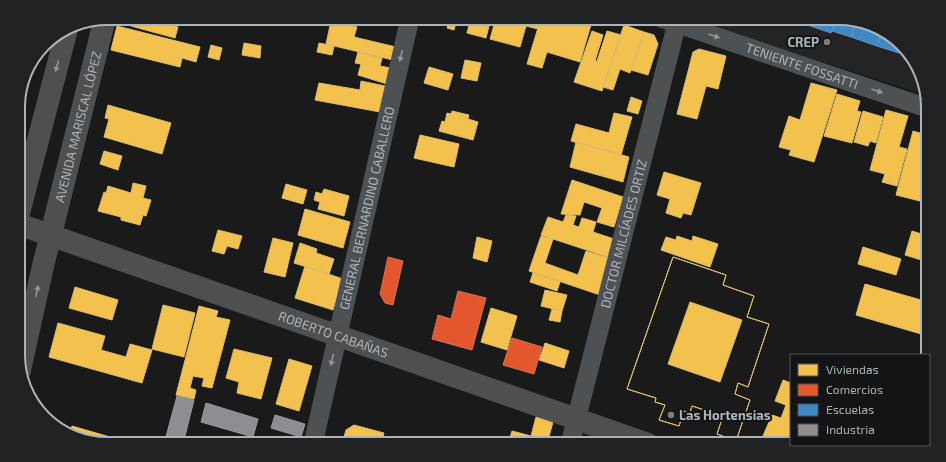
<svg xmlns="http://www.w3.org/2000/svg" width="946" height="462" font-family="'Exo 2',sans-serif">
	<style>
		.built { fill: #242426 }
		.homes { fill: #f2c14e; stroke: #ddbd6e; fill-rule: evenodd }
		.shops { fill: #e4572e; stroke: #d37358 }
		.schools { fill: #3f88c5; stroke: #6095c2 }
		.industry { fill: #8d8d92; stroke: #96999e }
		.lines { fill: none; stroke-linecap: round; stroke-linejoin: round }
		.minor { stroke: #4e5153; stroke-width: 19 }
		.secondary { stroke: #4d4f51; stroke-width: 22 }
		.oneway { fill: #90969b }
		.oneway2 { fill: #90969a }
		.poi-dot { fill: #797e82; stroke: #141416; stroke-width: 1.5 }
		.labels { text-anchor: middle; stroke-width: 4; stroke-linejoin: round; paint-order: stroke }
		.poi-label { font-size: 13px; font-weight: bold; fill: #acb4ba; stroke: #141416; text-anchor: end }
		.street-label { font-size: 13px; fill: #acb4ba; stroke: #141416 }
		.rim { fill: none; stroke: #acb4ba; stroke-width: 2 }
	</style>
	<rect width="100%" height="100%" fill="#1a1a1a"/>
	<path class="built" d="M681,18H839L878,27L913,58L927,95Z"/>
	<path class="homes" d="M133,18H155L154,21L178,27L175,38L131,26Z
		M443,18H457L454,30L447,28L450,20Z
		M471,18H491L486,38L467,33Z
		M496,18H541L538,29L526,26L520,47L490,39Z
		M541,18H593L580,62L547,52L542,68L527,64Z
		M331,21L357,27L354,37L396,47L393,60L326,44Z
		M624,25L644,32L630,73L620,69L613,90L603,87Z
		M117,26L200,47L196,62L182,58L180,67L111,50Z
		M592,31L603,35L595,61H597L607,31L621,35L602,91L574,82Z
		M644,32L654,35L658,44L648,75L631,70Z
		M244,43L261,46L260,58L242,55Z
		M319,43L334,46L332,55L317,52Z
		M211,45L222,48L219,60L208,57Z
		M699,49L726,56L718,89L706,86L697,119L677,114L693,52Z
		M358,52L382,58L380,66L391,68L387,84L358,75L361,64L355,63Z
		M465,60L481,63L477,81L461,78Z
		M429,67L453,74L448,90L424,83Z
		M361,81L385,86L380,112L315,100L319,83L360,90Z
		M811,83L837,90L814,162L789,155L791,150L779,147L789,116L800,120Z
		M837,94L860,101L857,111L861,112L852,143L824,136Z
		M631,97L642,101L638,114L627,111Z
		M108,105L171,123L162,154L104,137L109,119L105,118Z
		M886,110L908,116L899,147L907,149L897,186L882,182L885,174L870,170Z
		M452,111L469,115L468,119L478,122L473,140L439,131L442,121L445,122L447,113L451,114Z
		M863,111L883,117L876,143L870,141L868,146L854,142Z
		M614,113L632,117L621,155L571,141L576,124L609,133Z
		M913,131L927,135V153L922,169L927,170V172L920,201L896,195Z
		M420,135L459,144L454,167L414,158Z
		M576,142L629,157L623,182L570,167Z
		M104,151L122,156L118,170L100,164Z
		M664,172L701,183L691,215L683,213L681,218L666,213L670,199L657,195Z
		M572,180L623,197L614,227L597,222L602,208L584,202L580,215L561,214Z
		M133,183L146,186L143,198L151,200L146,216L143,215L140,225L121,220V217L98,211L104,192L106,193L108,186L131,193Z
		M286,184L307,190L303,204L282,198Z
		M324,189L349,196L344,216L318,209L320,202L314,200L316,192L322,194Z
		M925,189L928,190V207L921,205Z
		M305,209L350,222L343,248L298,235Z
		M566,215L576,216L573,225L579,227L582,218L596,222L593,232L617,240L611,258L541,235L548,217L563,222Z
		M218,230L242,236L238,249L227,246L224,254L212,251Z
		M912,231L928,236V262L905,255Z
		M541,236L553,239L545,263L578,275L586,251L612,259L600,295L529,271Z
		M677,236L692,241L693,236L718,244L710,267L661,250L666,237L676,240Z
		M477,237L492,241L487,262L473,258Z
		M273,238L293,243L285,277L264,272Z
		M300,243L317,249L316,253L334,259L329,274L294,263Z
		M863,247L901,259L896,275L858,264Z
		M673,257L726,275L723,285L754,296L747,317L769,324L748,387L738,383L735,394L750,400L736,441L717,434L723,416L692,406L690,413L684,411L679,426L659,420L665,405L655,402L656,398L627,389ZM690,302L742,320L720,382L668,364Z
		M673,257L726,275L723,285L754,296L747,317L769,324L748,387L738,383L735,394L750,400L736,441L717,434L723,416L692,406L690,413L684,411L679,426L659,420L665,405L655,402L656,398L627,389Z
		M305,266L343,279L333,310L295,298Z
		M533,273L560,282L557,291L530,282Z
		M865,284L928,302V336L856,315Z
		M75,287L118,300L112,320L69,308Z
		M545,290L567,295L562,311L541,306Z
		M163,305L195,313L184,357L152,349Z
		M199,306L218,311L216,317L230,320L212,388L202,386L204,378L193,376L190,388L196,390L194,399L176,395Z
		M491,308L517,316L507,350L481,342Z
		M552,309L562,311L560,322L549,320Z
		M58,323L105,336L101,350L126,357L130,344L152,350L142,383L49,357Z
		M545,343L569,351L564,368L539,360Z
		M234,349L272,358L261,399L237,393L239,382L226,378Z
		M289,359L312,366L299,411L276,404Z
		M783,380L791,383V444H762L760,443L772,415L781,418L786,405L775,401Z
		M536,417L553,422L547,444H508L512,431L531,436Z
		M354,425L384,433L381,444H342L346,430Z
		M72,426L110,437L108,444L69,435Z"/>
	<path class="shops" d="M388,257L403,261L393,305L385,303L380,294Z
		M458,291L486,298L472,350L432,339L438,315L451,319Z
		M512,338L542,347L534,374L503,365Z"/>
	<path class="schools" d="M787,18H836L831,33Z
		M836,18L856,22L851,37L832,31Z
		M856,22L878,27L882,31L877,46L851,37Z
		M882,31L901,47L899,53L877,46Z"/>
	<path class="industry" d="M177,396L194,400L183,444H164Z
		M206,403L258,419L253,437L201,422Z
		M275,415L305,424L301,437L271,428Z"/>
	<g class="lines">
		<g class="minor">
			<path id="s1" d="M661,18L927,108"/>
			<path id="s2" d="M313,444L410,18"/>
			<path id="s3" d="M570,444L677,23"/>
		</g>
		<g class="secondary">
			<path d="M18,217L67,29"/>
			<path id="s4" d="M18,224L648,444"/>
			<path id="s5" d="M20,370L43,266L105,18"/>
		</g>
	</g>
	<defs><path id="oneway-solid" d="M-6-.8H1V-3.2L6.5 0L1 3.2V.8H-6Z"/></defs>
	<g class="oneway">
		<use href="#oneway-solid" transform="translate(714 36) rotate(19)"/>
		<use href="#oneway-solid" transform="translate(401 56) rotate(103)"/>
		<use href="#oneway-solid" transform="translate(877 91) rotate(19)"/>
		<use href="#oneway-solid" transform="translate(332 360) rotate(103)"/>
	</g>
	<g class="oneway2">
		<use href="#oneway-solid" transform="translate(57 66) rotate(105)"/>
		<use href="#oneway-solid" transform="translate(37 291) rotate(-78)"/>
	</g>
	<g class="poi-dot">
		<circle cx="827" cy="42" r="4"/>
		<circle cx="671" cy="415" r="4"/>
	</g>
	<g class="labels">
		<g class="poi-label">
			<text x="819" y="47">CREP</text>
			<text x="679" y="420" text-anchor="start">Las Hortensias</text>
		</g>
		<g class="street-label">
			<text dy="5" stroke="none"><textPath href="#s1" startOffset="149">TENIENTE FOSSATTI</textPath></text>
			<text dy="5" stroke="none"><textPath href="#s5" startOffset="250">AVENIDA MARISCAL LÓPEZ</textPath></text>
			<text dy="5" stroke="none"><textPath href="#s2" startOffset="242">GENERAL BERNARDINO CABALLERO</textPath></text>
			<text dy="5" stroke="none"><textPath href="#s3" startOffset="217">DOCTOR MILCÍADES ORTIZ</textPath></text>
			<text dy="5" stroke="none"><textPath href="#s4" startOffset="334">ROBERTO CABAÑAS</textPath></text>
		</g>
	</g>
	<path d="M0 0H946V462H0ZM107 25H839A82 82 0 0 1 921 107V355A82 82 0 0 1 839 437H107A82 82 0 0 1 25 355V107A82 82 0 0 1 107 25Z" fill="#202123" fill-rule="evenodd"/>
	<path class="rim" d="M107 25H839A82 82 0 0 1 921 107V355A82 82 0 0 1 839 437H107A82 82 0 0 1 25 355V107A82 82 0 0 1 107 25Z"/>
	<rect x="790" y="354" width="140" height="92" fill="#141416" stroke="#515458"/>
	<rect x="798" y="364" width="20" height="12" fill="#f2c14e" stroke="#515458"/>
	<text x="826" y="374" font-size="12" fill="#acb4ba">Viviendas</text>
	<rect x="798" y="384" width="20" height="12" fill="#e4572e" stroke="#515458"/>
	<text x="826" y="394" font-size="12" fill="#acb4ba">Comercios</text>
	<rect x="798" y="404" width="20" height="12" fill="#3f88c5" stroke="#515458"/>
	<text x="826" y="414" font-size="12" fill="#acb4ba">Escuelas</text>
	<rect x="798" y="424" width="20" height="12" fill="#8d8d92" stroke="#515458"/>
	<text x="826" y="434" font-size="12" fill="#acb4ba">Industria</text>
</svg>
